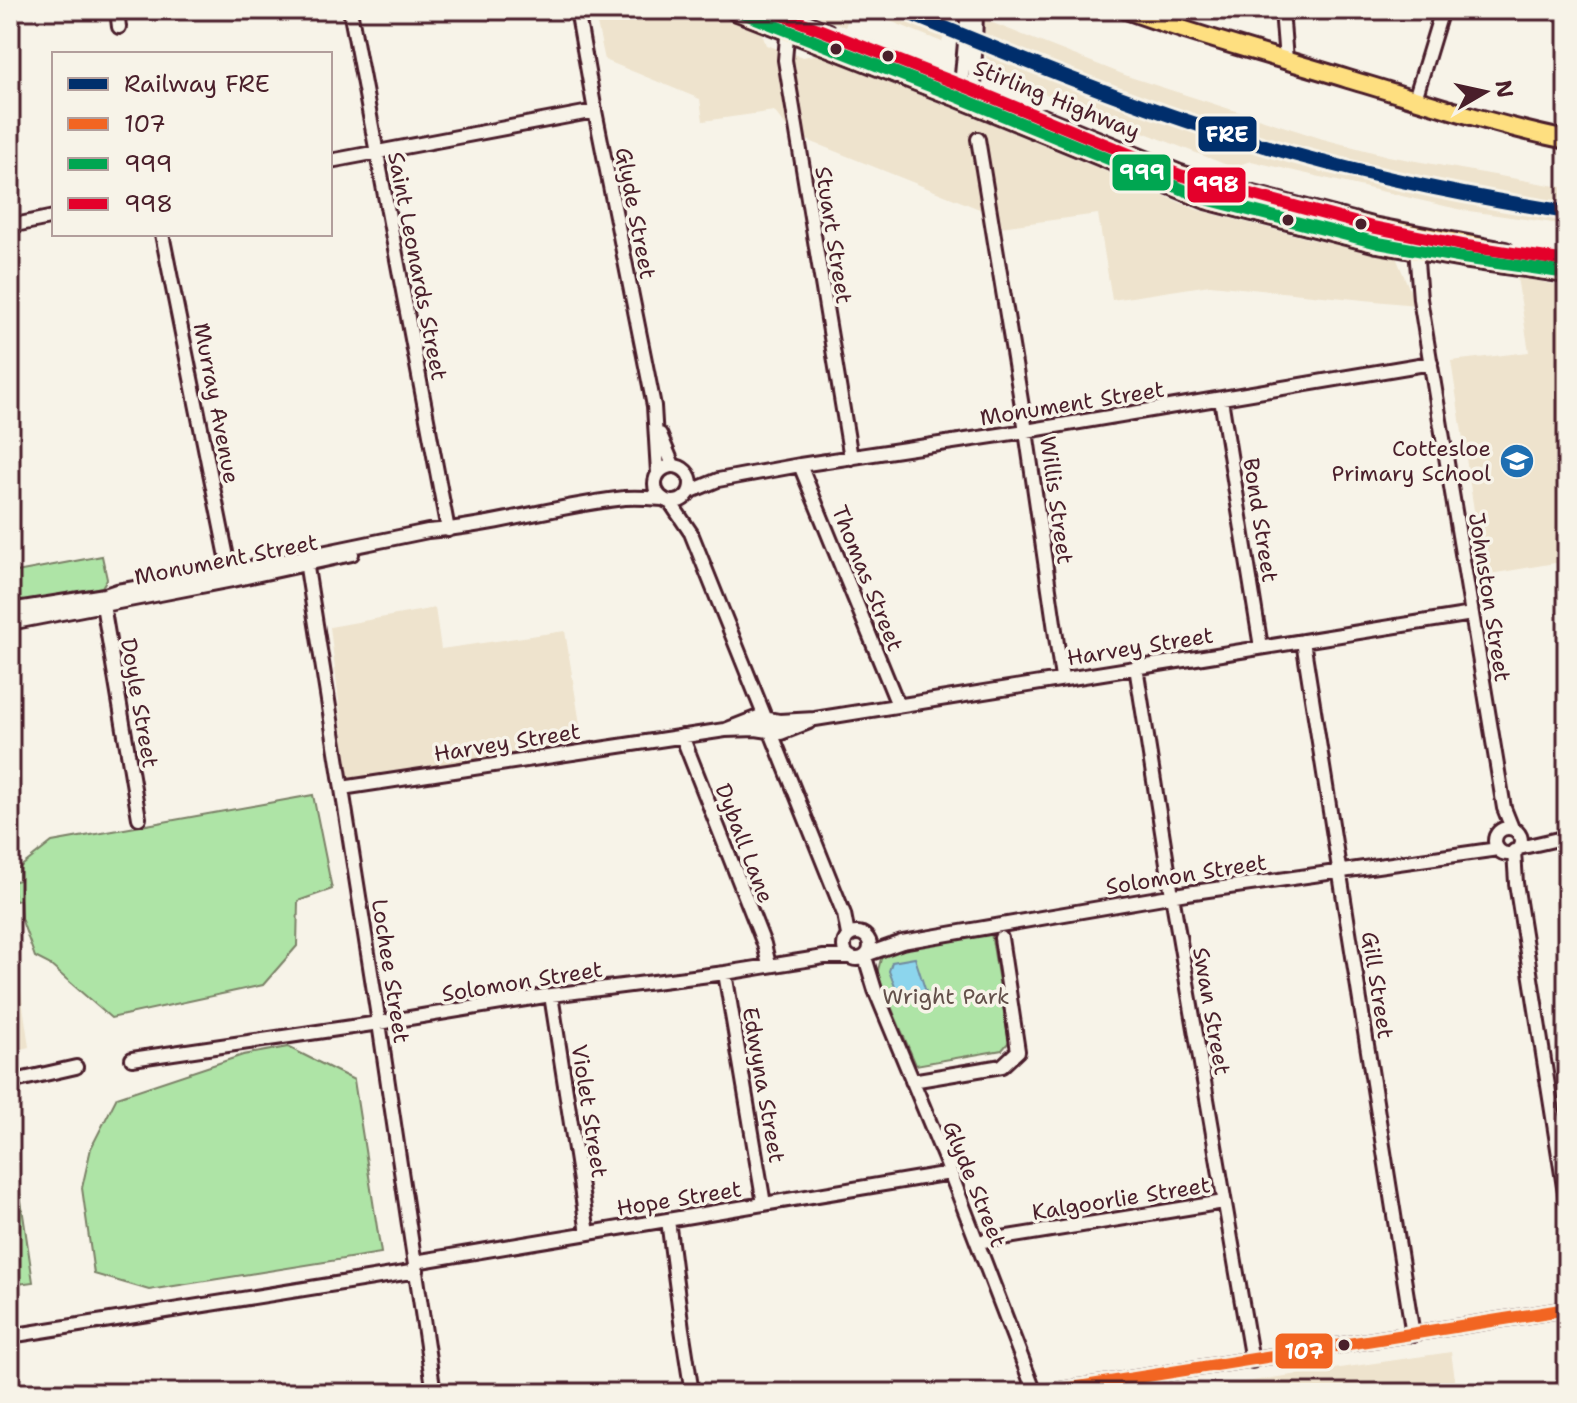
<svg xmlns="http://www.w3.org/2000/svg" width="1577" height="1403" font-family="'Shantell Sans',sans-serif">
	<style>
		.built { fill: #eee3cd }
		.green { fill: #aee4a6; stroke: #7c8268; stroke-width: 2 }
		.water { fill: #8cd5ed; stroke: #728c9f; stroke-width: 2 }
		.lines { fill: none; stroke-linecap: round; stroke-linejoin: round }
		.minor-casing { stroke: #4a1f2b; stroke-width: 18 }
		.major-casing { stroke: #4a1f2b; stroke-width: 22 }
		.highway-casing { stroke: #4a1f2b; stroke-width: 24 }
		.minor { stroke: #f7f3e8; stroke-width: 12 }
		.major { stroke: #fedf80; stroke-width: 16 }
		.highway { stroke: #fedf80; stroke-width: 18 }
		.bus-1-casing { stroke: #f7f3e8; stroke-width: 18 }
		.bus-2-casing { stroke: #f7f3e8; stroke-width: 18 }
		.bus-3-casing { stroke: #f7f3e8; stroke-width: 18 }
		.bus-1 { stroke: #f26522; stroke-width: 12 }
		.bus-2 { stroke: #00a651; stroke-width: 12 }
		.bus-3 { stroke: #e4002b; stroke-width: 12 }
		.rail-1-casing { stroke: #f7f3e8; stroke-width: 20 }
		.rail-1 { stroke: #002f6c; stroke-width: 14 }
		.bus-dot { fill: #4a1f2b; stroke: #f7f3e8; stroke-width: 3 }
		.labels { text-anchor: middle; stroke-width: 7; stroke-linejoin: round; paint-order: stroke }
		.street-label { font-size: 22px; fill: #4a1f2b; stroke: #f7f3e8 }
		.poi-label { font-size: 22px; fill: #4a1f2b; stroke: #f7f3e8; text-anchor: end }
		.park-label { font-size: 22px; fill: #63504a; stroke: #f7f3e8 }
		.line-badge { stroke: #f7f3e8; stroke-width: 3 }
		.badge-label { font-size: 22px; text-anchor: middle; font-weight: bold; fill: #fff }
	</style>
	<rect width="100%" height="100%" fill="#f7f3e8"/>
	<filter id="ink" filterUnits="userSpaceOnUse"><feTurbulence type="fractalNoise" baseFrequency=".0125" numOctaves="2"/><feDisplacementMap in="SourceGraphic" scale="16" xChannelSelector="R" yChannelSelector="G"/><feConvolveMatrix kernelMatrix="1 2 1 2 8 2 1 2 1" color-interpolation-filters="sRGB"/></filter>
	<g filter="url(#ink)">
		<path class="built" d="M594,10H713L761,31L766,45L803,57L818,54L975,117L1198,210L1311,239L1396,257L1416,305L1210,285L1112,300L1098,214L1000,227L997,216L792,134L774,111L703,121L700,99L605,60Z
			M802,10H852L845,27Z
			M863,10H954L942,42Z
			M985,20L1130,77L1323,139L1388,156L1567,188V225L1462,210L1251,161L1232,167L990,72L986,56L983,55Z
			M1517,277L1567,287V561L1484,575L1451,361L1529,352Z
			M435,608L441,649L565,631L584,749L349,785L330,627Z
			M10,915L29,1047L10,1052Z
			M1451,1352L1457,1393H1169Z"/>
		<path class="green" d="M102,556L107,579L102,587L25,602L19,598L11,573Z
			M313,795L332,889L298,901L297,946L263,985L111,1018L49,964L35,957L21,918L20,900L15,901L11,882L19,880V868L52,842Z
			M991,933L1009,1042L1002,1050L916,1065L877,974L882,955L893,950Z
			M288,1047L354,1080L381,1253L149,1290L94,1274L82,1188L91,1148L117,1097L243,1055Z
			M15,1160L33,1282L10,1285V1161Z"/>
		<path class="water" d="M915,958L927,995L901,1002L889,971L892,962Z"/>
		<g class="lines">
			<g class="minor-casing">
				<path id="minor" d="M117,10L119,27
					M350,10L448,530
					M577,10L595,111L654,406L658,473
					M1282,10L1286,60
					M788,25L785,60L851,458
					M958,97L961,86L968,10
					M1415,99L1442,10
					M971,102L974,90L976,10
					M978,139L1026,431L1062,678
					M330,161L595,111
					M10,226L54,217
					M162,234L231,577
					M1416,249L1420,299L1504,808L1512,828
					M1221,399L1261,647
					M660,434L673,465
					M800,465L898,705
					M655 484a18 18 0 1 1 36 0a18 18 0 1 1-36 0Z
					M689,492L718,480L800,465L1026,431L1431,363
					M670,502L691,533L844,914L848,935
					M305,555L379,1023L434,1393
					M102,599L139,818
					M10,610L105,595L117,591L230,572L428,531C494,526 559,505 625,498C637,497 650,498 663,499
					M10,623L232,580L352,554
					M1303,641L1413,1335
					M1136,667L1172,895L1252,1361
					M725,730L758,717L779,721L815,719L1472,614
					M682,736L764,944L769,965
					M342,788L725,730L756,729L781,733L809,722
					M1495 841a13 13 0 1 1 26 0a13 13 0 1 1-26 0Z
					M1519,848L1567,837
					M1514,851L1516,883L1567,1206
					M844 946a13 13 0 1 1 26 0a13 13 0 1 1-26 0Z
					M868,954L902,942L1187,893L1498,849
					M865,957L875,990L947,1164L1035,1393
					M725,973L764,1204
					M551,995L588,1233
					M132,1059L379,1023L551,995L725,973L824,957H849
					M912,1081L1002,1066L1018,1051L1001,938
					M10,1082L76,1067
					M668,1220L682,1329L692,1393
					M977,1242L1224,1202
					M415,1262L950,1173
					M10,1336L417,1271
					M1041,1393L1567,1309"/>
			</g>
			<g class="major-casing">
				<path id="major" d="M1126,10C1199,37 1274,56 1348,79C1420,100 1493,125 1567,140"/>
			</g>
			<g class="highway-casing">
				<path id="highway" d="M735,10L958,97L1206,199L1378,243L1463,258L1567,273
					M770,10L826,33
					M1043,119L1180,175L1246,194L1372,227L1505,252"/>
			</g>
			<use href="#minor" class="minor"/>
			<use href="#major" class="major"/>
			<use href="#highway" class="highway"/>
			<g class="bus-1-casing">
				<path id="bus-1" d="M1041,1393L1567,1309"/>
			</g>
			<g class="bus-2-casing">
				<path id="bus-2" d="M735,10L958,97L1206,199L1378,243L1463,258L1567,273"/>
			</g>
			<g class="bus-3-casing">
				<path id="bus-3" d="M770,10L974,90L1180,175L1372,227L1467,246L1567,261"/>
			</g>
			<use href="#bus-1" class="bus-1"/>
			<use href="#bus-2" class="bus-2"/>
			<use href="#bus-3" class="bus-3"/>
			<g class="rail-1-casing">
				<path id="rail-1" d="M901,10C1013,56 1126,103 1242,139C1348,172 1457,195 1567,212"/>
			</g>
			<use href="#rail-1" class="rail-1"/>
		</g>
	</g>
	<defs>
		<g id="school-disc" transform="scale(1.8)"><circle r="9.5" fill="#1f6fb2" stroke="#f7f3e8"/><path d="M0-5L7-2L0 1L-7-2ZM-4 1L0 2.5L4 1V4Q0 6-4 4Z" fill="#fff"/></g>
	</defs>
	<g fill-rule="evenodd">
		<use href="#school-disc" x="1517" y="461"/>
	</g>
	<g class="bus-dot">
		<circle cx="836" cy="49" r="7"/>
		<circle cx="888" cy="56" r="7"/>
		<circle cx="1288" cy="220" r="7"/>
		<circle cx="1361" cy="224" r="7"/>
		<circle cx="1344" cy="1345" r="7"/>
	</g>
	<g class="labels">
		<g class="street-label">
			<text transform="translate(1057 99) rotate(22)" y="8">Stirling Highway</text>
			<text transform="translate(636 213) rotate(79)" y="8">Glyde Street</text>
			<text transform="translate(834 235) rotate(81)" y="8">Stuart Street</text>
			<text transform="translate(418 266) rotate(79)" y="8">Saint Leonards Street</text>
			<text transform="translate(217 403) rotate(79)" y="8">Murray Avenue</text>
			<text transform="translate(1072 403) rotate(-9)" y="8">Monument Street</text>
			<text transform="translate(1057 500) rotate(82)" y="8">Willis Street</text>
			<text transform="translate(1261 520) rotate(81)" y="8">Bond Street</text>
			<text transform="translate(226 559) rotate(-11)" y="8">Monument Street</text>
			<text transform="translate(868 578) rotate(68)" y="8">Thomas Street</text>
			<text transform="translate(1490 597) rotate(81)" y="8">Johnston Street</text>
			<text transform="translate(1140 646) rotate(-9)" y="8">Harvey Street</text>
			<text transform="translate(140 703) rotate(80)" y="8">Doyle Street</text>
			<text transform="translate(507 742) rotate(-9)" y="8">Harvey Street</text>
			<text transform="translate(745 843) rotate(69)" y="8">Dyball Lane</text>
			<text transform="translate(1186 874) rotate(-9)" y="8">Solomon Street</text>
			<text transform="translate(391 971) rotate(81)" y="8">Lochee Street</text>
			<text transform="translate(522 981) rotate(-9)" y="8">Solomon Street</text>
			<text transform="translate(1378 985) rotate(81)" y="8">Gill Street</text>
			<text transform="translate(1212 1011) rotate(80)" y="8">Swan Street</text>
			<text transform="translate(764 1085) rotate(80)" y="8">Edwyna Street</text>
			<text transform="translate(590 1111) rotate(81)" y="8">Violet Street</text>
			<text transform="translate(975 1184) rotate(68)" y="8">Glyde Street</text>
			<text transform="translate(679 1198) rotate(-9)" y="8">Hope Street</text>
			<text transform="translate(1121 1198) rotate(-9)" y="8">Kalgoorlie Street</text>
		</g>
		<g class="poi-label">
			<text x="1491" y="456">Cottesloe<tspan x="1491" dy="25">Primary School</tspan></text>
		</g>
		<g class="park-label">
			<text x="946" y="1004">Wright Park</text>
		</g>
	</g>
	<g class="line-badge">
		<rect x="1197" y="115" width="61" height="38" rx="8" fill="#002f6c"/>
		<rect x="1111" y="153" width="61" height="39" rx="8" fill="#00a651"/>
		<rect x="1186" y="166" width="61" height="38" rx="8" fill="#e4002b"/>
		<rect x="1274" y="1332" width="60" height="38" rx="8" fill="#f26522"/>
	</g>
	<g class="badge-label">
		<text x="1227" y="142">FRE</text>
		<text x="1142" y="180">999</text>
		<text x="1216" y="192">998</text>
		<text x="1304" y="1359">107</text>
	</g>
	<rect width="1577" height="1403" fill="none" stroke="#f7f3e8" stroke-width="40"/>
	<rect x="20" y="20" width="1537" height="1363" fill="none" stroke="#4a1f2b" stroke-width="3" filter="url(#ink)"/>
	<rect x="52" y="52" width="280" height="184" fill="#f7f3e8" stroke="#b29e9c" stroke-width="2"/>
	<rect x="68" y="78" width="40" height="12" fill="#002f6c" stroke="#b29e9c" stroke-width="2"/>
	<text x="124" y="92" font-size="24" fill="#4a1f2b">Railway FRE</text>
	<rect x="68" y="118" width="40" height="12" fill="#f26522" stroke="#b29e9c" stroke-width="2"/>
	<text x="124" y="132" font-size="24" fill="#4a1f2b">107</text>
	<rect x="68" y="158" width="40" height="12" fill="#00a651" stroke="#b29e9c" stroke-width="2"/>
	<text x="124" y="172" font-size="24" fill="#4a1f2b">999</text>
	<rect x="68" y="198" width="40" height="12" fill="#e4002b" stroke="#b29e9c" stroke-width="2"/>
	<text x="124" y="212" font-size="24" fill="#4a1f2b">998</text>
	<g transform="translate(1485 92) rotate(81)" stroke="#f7f3e8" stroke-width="6" paint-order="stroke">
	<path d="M0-6L14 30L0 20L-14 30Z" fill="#4a1f2b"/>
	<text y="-12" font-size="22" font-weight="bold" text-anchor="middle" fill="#4a1f2b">N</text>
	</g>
</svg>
